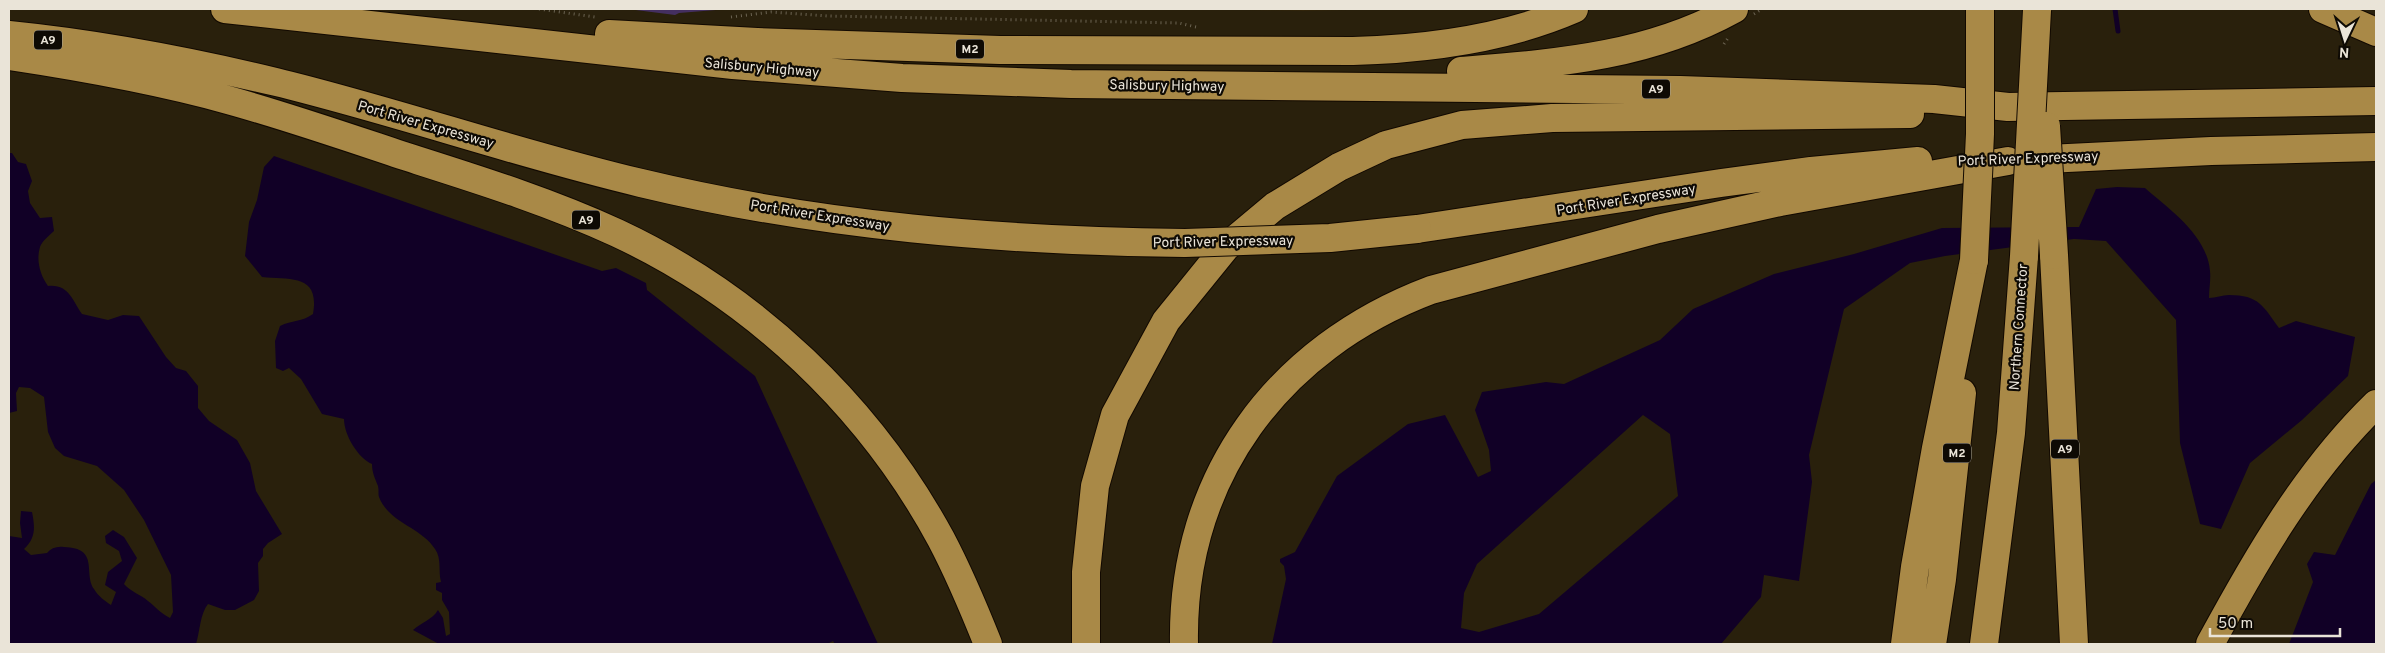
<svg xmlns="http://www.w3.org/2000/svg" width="2385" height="653" font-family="Overpass,sans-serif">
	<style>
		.built { fill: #32250b }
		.green { fill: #442f60 }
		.water { fill: #110026; fill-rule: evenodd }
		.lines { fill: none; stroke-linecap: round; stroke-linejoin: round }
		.stream { stroke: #110026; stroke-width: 5 }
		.highway-casing { stroke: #120900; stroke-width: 30 }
		.path { stroke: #6c6453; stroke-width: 3; stroke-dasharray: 1 4; stroke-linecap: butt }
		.highway { stroke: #a98947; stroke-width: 28 }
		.highway-bridge-casing { stroke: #120900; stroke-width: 30; stroke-linecap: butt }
		.highway-bridge { stroke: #a98947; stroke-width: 28 }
		.labels { text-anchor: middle; stroke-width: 4.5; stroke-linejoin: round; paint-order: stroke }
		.shield { fill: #0e0a04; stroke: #a8a398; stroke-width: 1 }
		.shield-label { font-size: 12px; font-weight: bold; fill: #eae4d8 }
		.street-label { font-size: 14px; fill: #eae4d8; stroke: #0e0a04 }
	</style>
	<rect width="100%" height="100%" fill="#29200c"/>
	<path class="built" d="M1202,9H1391L1303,11Z"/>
	<path class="green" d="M628,9H728L679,13L675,15Z"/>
	<path class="water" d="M9,153H12L18,162L26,164L32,181L28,191L30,203L40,218L52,217L54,231C50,235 42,241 40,247C36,260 40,275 48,286C69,284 72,300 82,314L108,320L123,315L139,316L166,357L176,368L186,371L198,386V408L209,421L237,440L250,463L256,491L282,534L268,543L263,549V556L258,563L259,591L254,600L235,610H225L208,604C200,614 200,631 196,644H9V536L22,538L20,523L21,511L32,512C35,527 36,538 24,549L31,555L47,553C51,548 57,546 64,547C100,548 83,573 94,589C98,596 105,601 111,605L116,592L105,585L108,572L122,561L119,551L106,543L105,536L113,530L124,537L137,558L124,584C131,592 140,594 148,601C156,607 160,613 170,618L173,612L171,575L144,520L124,490L97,466L64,456L55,448L48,432L44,397L30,388L19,387L16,393L17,411L9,413Z
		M274,156L602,271L616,268L646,283L647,290L755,376L878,644H835L833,641L827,644H439L413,630C422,622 432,620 438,610L443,618L446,636L450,634L449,612L442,600V593L436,590V583L441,582C438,571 442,559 435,549C421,527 389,523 379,497C378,494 379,490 378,486C375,478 372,473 372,464C358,458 344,435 344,419L322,414L301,379L289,368L283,371L276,368L275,341L280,326C292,320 302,322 313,314C320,274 291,280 262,277L245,256L249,222L257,200L264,167Z
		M2117,187L2145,188C2169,209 2207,235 2210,271C2211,279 2209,289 2209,298C2216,298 2222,295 2229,295C2259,295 2263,306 2279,328L2296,321L2355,337L2348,376L2302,420L2250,463L2221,529L2200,524L2180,443L2176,320L2106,241L2074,239L1945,256L1910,263L1844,309L1809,455L1812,482L1799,581L1764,575L1761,597L1721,644H1272L1286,579L1284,566L1280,562V559L1295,552L1337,476L1408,424L1445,415L1478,477L1491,471L1489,450L1475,410L1482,392L1546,382L1564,384L1660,340L1693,309L1774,274L1854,254L1942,228L2079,227L2096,189ZM1643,415L1670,434L1678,496L1539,614L1479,632L1461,628L1464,593L1477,564Z
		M2376,480V644H2289L2313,582L2307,564L2314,552L2335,555L2371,484Z"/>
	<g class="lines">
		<path class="stream" d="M2115,9L2118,31"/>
		<g class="highway-casing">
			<path id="highway" d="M225,9L733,65L902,78L1071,84L1680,90L1934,99L2008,107L2376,101
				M2323,9L2376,32
				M609,34L757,42L1000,50L1353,51C1427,49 1505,39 1574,9
				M9,35C99,44 188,61 276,82C399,112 518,154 641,183C820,226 1002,241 1185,243
				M9,56C82,67 156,80 228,100C286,116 344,136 401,155C473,178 548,201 617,233C754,297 869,406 941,539C959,573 974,609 988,644
				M1461,71C1557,63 1647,57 1734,9
				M2026,160L2211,151L2376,147
				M1417,229L1721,183L1811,171L1918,161
				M2054,255L2074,644
				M1086,644V572L1095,486L1115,415L1166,321L1226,247L1275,206L1339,167L1386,145L1462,125L1552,118L1910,114
				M1184,644C1181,478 1277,348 1431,290L1658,229L1780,202L2008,161
				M1905,644L1915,567L1936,448L1974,260
				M1932,644L1942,579L1962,393
				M1984,644L2011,433L2024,256
				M2210,644C2256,559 2306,472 2376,404"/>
		</g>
		<path class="path" d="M539,9L595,17
			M1848,9V14
			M1754,14L1762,9
			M731,17L771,12L828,16L1179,23L1196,27
			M1724,44L1728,38"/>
		<use href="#highway" class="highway"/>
		<g class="highway-bridge-casing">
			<path id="highway-bridge" d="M2046,126L2054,255
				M1185,243L1330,238L1417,229
				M2024,256L2037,10
				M1974,260L1980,134V9"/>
		</g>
		<use href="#highway-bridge" class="highway-bridge"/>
	</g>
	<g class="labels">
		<g class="shield">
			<rect x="34" y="30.5" width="28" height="19" rx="4"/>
			<rect x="956" y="39.5" width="28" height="19" rx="4"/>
			<rect x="1642" y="79.5" width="28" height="19" rx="4"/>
			<rect x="572" y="210.5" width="28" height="19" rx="4"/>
			<rect x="2051" y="439.5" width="28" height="19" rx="4"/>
			<rect x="1943" y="443.5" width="28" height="19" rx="4"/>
		</g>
		<g class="shield-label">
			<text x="48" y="44">A9</text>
			<text x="970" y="53">M2</text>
			<text x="1656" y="93">A9</text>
			<text x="586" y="224">A9</text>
			<text x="2065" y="453">A9</text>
			<text x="1957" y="457">M2</text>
		</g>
		<g class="street-label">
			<text transform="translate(762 67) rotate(5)" y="5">Salisbury Highway</text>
			<text transform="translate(1167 85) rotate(1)" y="5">Salisbury Highway</text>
			<text transform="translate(426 124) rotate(16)" y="5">Port River Expressway</text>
			<text transform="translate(2028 158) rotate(-2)" y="5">Port River Expressway</text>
			<text transform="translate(1626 199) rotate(-9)" y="5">Port River Expressway</text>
			<text transform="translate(820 215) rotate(9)" y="5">Port River Expressway</text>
			<text transform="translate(1223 241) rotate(-1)" y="5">Port River Expressway</text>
			<text transform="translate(2018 327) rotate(-86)" y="5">Northern Connector</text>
		</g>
	</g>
	<rect width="2385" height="653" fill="none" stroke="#eae4d8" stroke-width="20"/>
	<g transform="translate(2345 40) rotate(184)" stroke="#0e0a04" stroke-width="4" paint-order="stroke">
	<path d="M0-4L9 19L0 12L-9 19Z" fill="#eae4d8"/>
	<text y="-8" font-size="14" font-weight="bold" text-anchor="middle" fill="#eae4d8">N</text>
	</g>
	<path d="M2210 628v8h130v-8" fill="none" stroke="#eae4d8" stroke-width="2.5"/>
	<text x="2218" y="628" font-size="15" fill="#eae4d8" stroke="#0e0a04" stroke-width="4" paint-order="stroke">50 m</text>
</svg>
